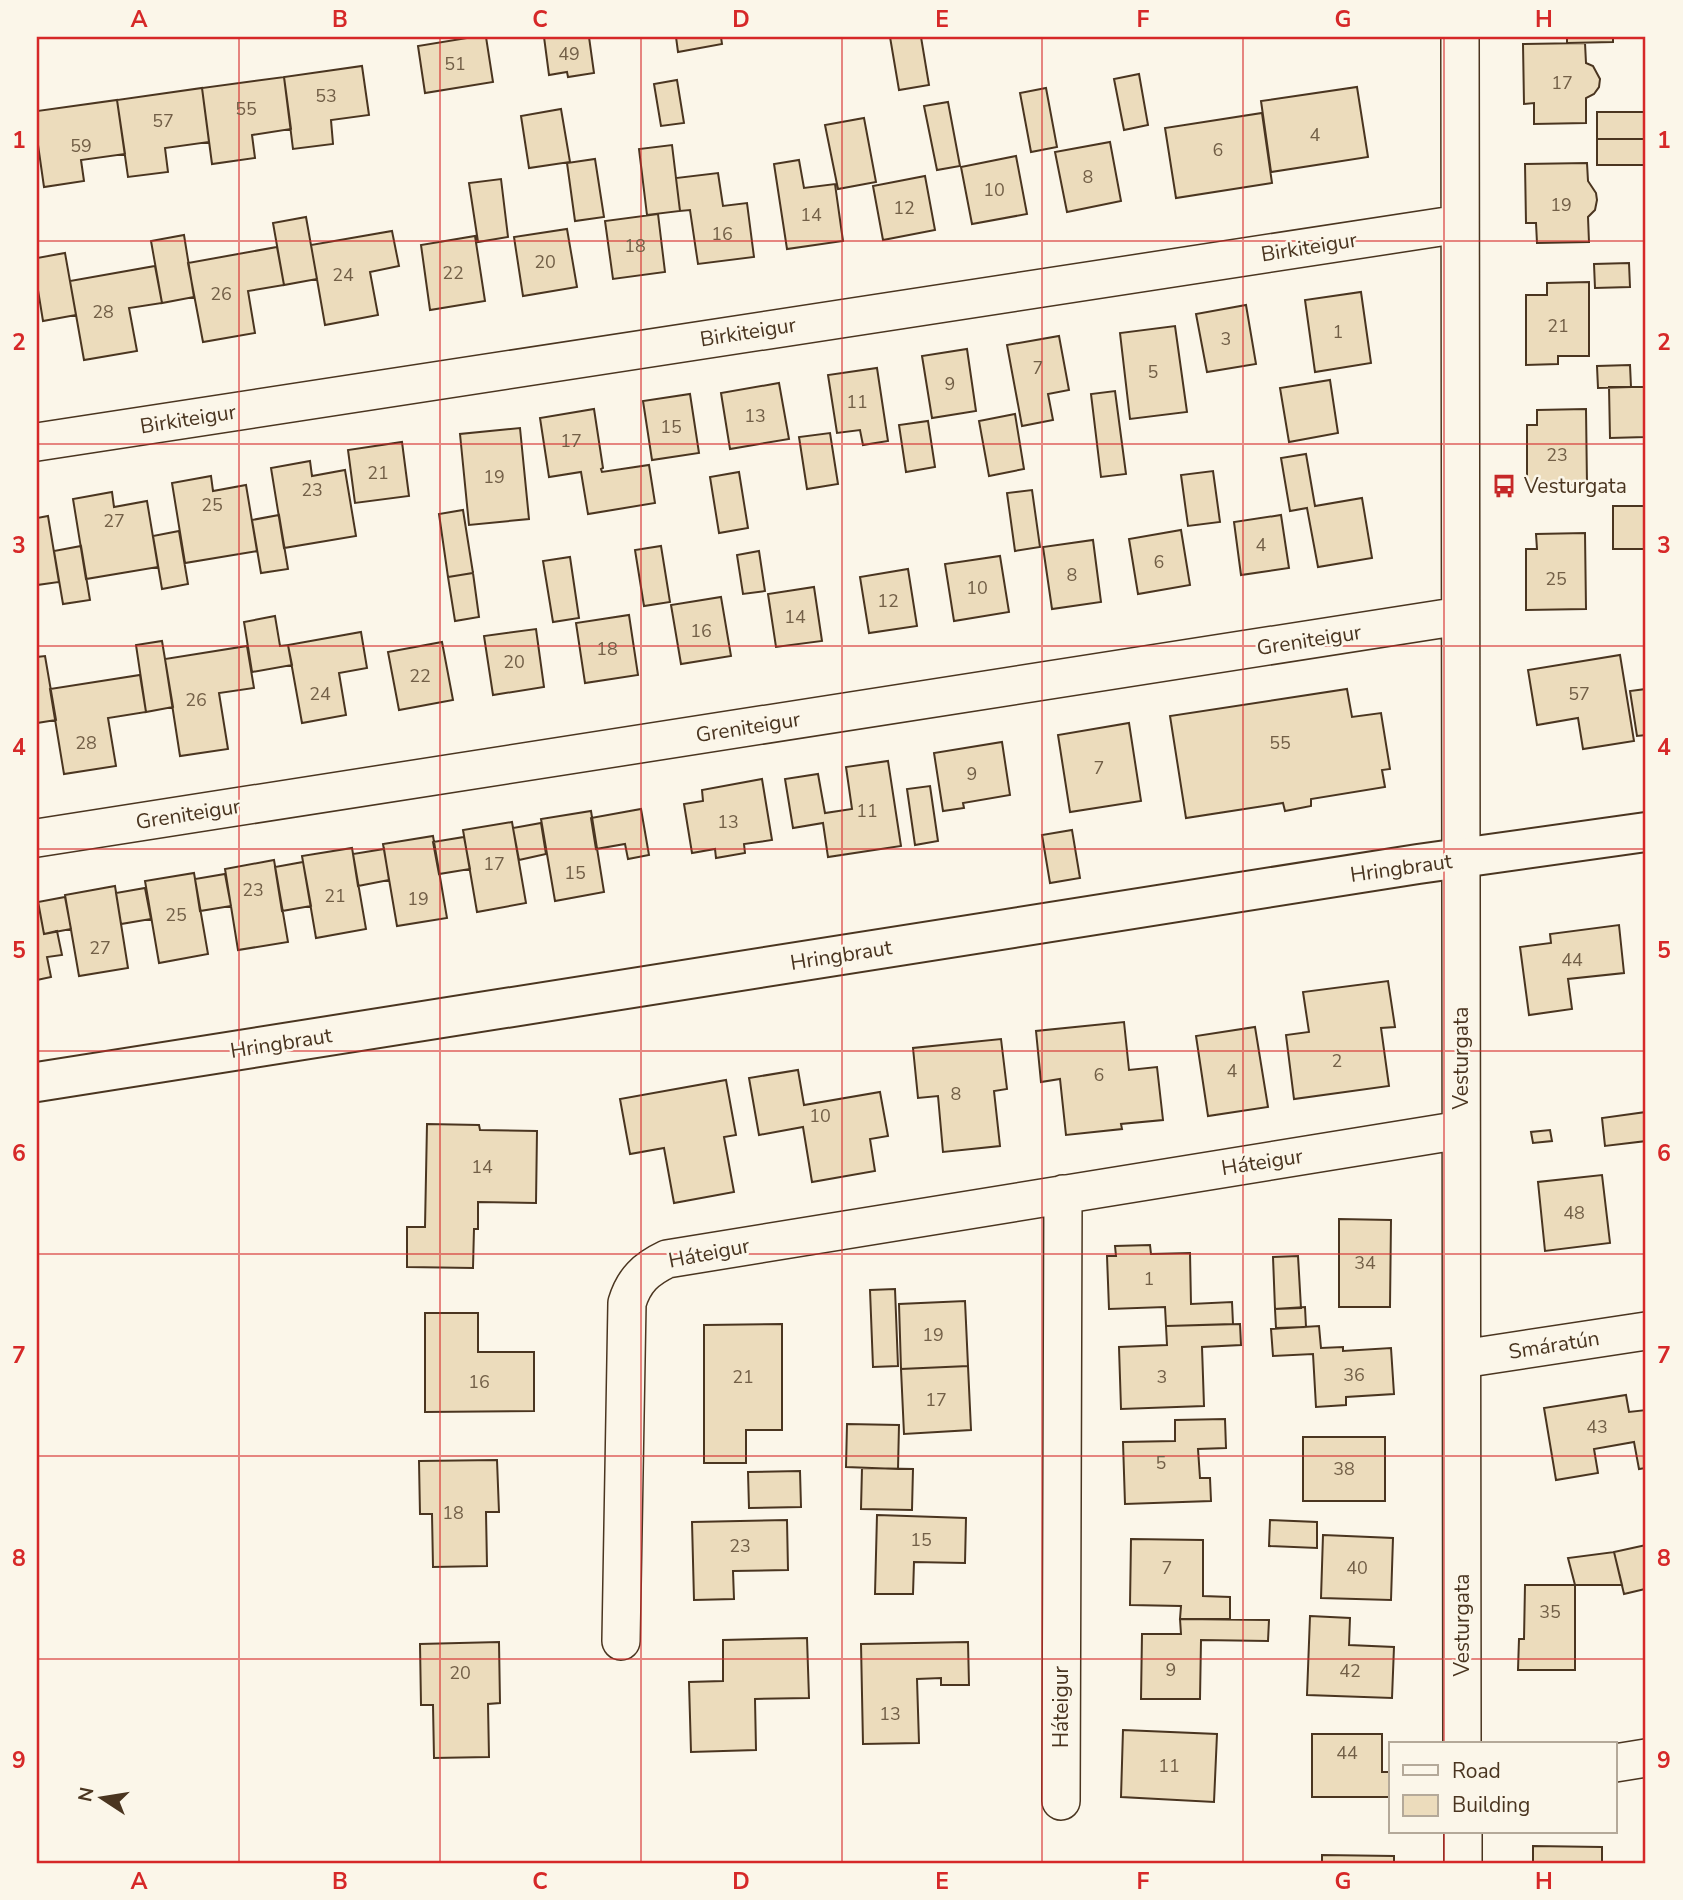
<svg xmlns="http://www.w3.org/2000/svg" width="1683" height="1900" font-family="'Nunito Sans',sans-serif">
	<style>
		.building { fill: #ecdcbc; stroke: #4a3520; stroke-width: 2 }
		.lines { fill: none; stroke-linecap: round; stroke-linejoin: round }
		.street-casing { stroke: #4a3520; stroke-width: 40 }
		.secondary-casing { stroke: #4a3520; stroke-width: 42 }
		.street { stroke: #fbf6e9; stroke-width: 37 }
		.secondary { stroke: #fbf6e9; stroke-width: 38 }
		.grid { fill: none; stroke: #d62828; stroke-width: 2; stroke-opacity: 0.55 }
		.labels { text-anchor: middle; stroke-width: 5; stroke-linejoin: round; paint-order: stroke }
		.number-label { font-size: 18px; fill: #725f47 }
		.street-label { font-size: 21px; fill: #4a3520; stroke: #fbf6e9 }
		.poi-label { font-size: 21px; fill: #4a3520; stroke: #fbf6e9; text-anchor: start }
		.neatline { fill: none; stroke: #d62828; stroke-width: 2.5 }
		.grid-label { font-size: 23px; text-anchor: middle; font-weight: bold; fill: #d62828 }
	</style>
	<rect width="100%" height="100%" fill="#fbf6e9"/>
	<path class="building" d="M473,37H486L493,82L425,93L418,46Z
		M544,37H589L594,73L568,77L567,72L549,75Z
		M676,37H721L722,44L678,52Z
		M890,37H921L929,85L899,90Z
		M1567,37H1613V42L1567,43Z
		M1585,43L1586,63L1593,66L1600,79L1599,87L1594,94L1586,98V123L1534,124V103L1524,104L1523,44Z
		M362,66L369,115L331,120L333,144L293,149L284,77Z
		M1139,74L1148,125L1124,130L1114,79Z
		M284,77L291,129L252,135L255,158L212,164L202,88Z
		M677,80L684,123L661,126L654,84Z
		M1357,87L1368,157L1271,172L1261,101Z
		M202,88L209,142L165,148L168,172L128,177L117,100Z
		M1046,88L1057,147L1031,152L1020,93Z
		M117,100L125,154L81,160L84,181L44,187L37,138V111Z
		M948,102L960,166L937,170L924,106Z
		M561,109L570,162L529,168L521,116Z
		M1597,112H1646V139H1597Z
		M1262,113L1272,183L1176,198L1165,128Z
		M864,118L876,182L838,189L825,125Z
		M1597,139H1646V165H1597Z
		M1110,142L1121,201L1067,212L1055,152Z
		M672,145L680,211L647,215L639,149Z
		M1016,156L1027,214L972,224L961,167Z
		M595,159L604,217L575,221L567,163Z
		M799,160L804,188L835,184L843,241L787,249L774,164Z
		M1587,163L1588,181L1596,193L1597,200L1595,210L1588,217L1589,242L1537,243L1536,223H1526L1525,164Z
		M718,173L723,206L747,203L754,257L698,264L690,210L680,211L676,178Z
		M925,176L935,230L883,240L873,186Z
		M501,179L508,237L478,242L469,183Z
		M658,214L665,272L613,279L605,221Z
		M306,217L317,279L284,285L273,223Z
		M567,229L577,287L523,296L514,237Z
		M392,231L399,266L370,272L378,315L325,325L311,245Z
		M184,235L194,297L162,303L151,241Z
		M475,236L485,301L430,310L421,245Z
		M277,247L284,285L248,291L255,333L203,342L188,263Z
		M65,253L76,315L43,321L37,284V258Z
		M1629,263L1630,287L1595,288L1594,264Z
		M155,266L162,303L129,308L137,351L84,360L70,281Z
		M1589,282V356H1558V364L1526,365V295H1547V283Z
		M1361,292L1371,363L1315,372L1305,300Z
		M1246,305L1256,364L1207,372L1196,314Z
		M1175,326L1187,412L1130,419L1120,333Z
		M1059,336L1069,390L1048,394L1053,420L1022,426L1007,345Z
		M967,349L976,411L932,418L922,356Z
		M1630,365L1631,387L1598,388L1597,366Z
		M877,368L888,441L863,445L860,430L837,433L828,375Z
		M1330,380L1338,433L1289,442L1280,388Z
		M779,383L789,439L730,449L721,393Z
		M1609,387H1646V437L1610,438Z
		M1115,391L1126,474L1101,477L1091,394Z
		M690,394L699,453L652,460L643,401Z
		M594,409L603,468L601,469L602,472L649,465L655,503L588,514L581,472L549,477L540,418Z
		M1586,409L1587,485H1527V425H1537V410Z
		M1015,414L1024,469L989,476L979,421Z
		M928,421L935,467L906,472L899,425Z
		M520,428L529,519L469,525L460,434Z
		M830,433L838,484L807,489L799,437Z
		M402,442L409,496L355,503L348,450Z
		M1306,454L1315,506L1362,498L1372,558L1318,567L1307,508L1290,511L1281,458Z
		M310,461L312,476L345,470L356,536L284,548L271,468Z
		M1213,471L1220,522L1188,526L1181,475Z
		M739,472L748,528L719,533L710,477Z
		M211,476L213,491L246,485L257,551L185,563L172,483Z
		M1032,490L1040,547L1015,551L1007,493Z
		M112,492L114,507L147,501L158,567L86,579L73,499Z
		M1613,506H1646V549H1613Z
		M463,510L473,573L448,577L439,514Z
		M279,515L288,569L261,573L252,520Z
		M1281,515L1289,568L1241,575L1234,522Z
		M48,516L59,582L37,585V518Z
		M1181,530L1190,585L1138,594L1129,539Z
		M179,531L188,584L162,589L153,536Z
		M1585,533L1586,609L1526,610V549H1537L1536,534Z
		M1093,540L1101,602L1052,609L1043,547Z
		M81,546L90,600L63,604L54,551Z
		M661,546L670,602L644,606L635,550Z
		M759,551L765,591L743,594L737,555Z
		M1000,556L1009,612L954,621L945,564Z
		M570,557L579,618L553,622L543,561Z
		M908,569L917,626L869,633L860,577Z
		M473,573L479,617L455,621L448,577Z
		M814,587L822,641L776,647L768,594Z
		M721,597L731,656L681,664L671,605Z
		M629,615L638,675L585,683L576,623Z
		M275,616L280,646L288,645L292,665L252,672L244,622Z
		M536,629L544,687L493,695L484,636Z
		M361,632L367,668L339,673L346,715L302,723L288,645Z
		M162,641L173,707L146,712L136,645Z
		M442,642L453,700L399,710L388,652Z
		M247,646L254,688L219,693L228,749L180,756L165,659Z
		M1620,655L1634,741L1583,749L1578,718L1537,725L1528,670Z
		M45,656L56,720L37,723V657Z
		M140,675L146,712L108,718L116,766L64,774L50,689Z
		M1347,689L1352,717L1381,713L1390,769L1382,770L1385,787L1311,799V806L1285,811L1283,803L1186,818L1170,716Z
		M1646,689V735L1637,736L1630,691Z
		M1129,723L1141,801L1070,812L1058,735Z
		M1002,742L1010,795L963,803L964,808L943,811L934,753Z
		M888,761L901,846L828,857L823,823L793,828L785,779L818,774L825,813L852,809L846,767Z
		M762,779L772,840L744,844L745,853L716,858L715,849L692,853L684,804L703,801L702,790Z
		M930,786L938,841L915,845L907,789Z
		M641,809L649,855L628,859L625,844L596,849L591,818Z
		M591,811L604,892L555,901L541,819Z
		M512,822L526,903L477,912L463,830Z
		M541,823L546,854L519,860L513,828Z
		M1072,830L1080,878L1050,883L1042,835Z
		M433,836L447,918L397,926L383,844Z
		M464,837L470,869L439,874L433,842Z
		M352,848L366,929L316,938L302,856Z
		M384,849L389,880L358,886L353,854Z
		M274,860L288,942L238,950L225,869Z
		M303,862L311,906L282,911L275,867Z
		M194,873L208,954L159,963L145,881Z
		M225,874L231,906L200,911L195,879Z
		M115,886L128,968L79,976L65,895Z
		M145,888L151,919L121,924L116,893Z
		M37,896L44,934L57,931L62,955L47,957L51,977L37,980Z
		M65,897L71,929L44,934L38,902Z
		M1619,925L1624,973L1568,979L1572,1009L1529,1015L1520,947L1551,943L1550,934Z
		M1388,981L1395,1027L1381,1028L1389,1086L1294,1099L1286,1035L1309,1032L1303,992Z
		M1124,1022L1129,1070L1157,1067L1163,1120L1121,1124L1122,1129L1066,1135L1060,1079L1041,1082L1036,1031Z
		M1255,1027L1268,1107L1208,1116L1196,1036Z
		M1001,1039L1007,1089L994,1091L1000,1146L943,1152L938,1096L918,1098L913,1048Z
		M798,1070L804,1105L880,1092L888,1136L870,1139L875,1171L812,1182L803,1127L759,1135L749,1078Z
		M726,1080L736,1135L724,1137L734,1192L674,1203L664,1148L630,1154L620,1099Z
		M1646,1112V1141L1605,1146L1602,1118Z
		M427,1124L479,1125L480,1130L537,1131L536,1203L478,1202V1229H474L473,1268L407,1267V1227H425Z
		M1550,1130L1552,1141L1533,1143L1531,1132Z
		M1602,1175L1610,1243L1545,1251L1538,1182Z
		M1339,1219L1391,1220L1390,1307H1339Z
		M1150,1245L1151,1254L1190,1253L1191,1304L1232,1302L1233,1324L1166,1326L1165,1307L1109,1309L1107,1256H1116L1115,1246Z
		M1298,1256L1301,1308L1275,1309L1273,1257Z
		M895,1289L898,1366L873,1367L870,1290Z
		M965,1301L968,1366L901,1369L899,1304Z
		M1305,1307L1306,1327L1276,1328L1275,1309Z
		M425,1313H478V1352H534V1411L425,1412Z
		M782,1324V1430H746V1463H704V1325Z
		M1240,1324L1241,1345L1202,1347L1204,1406L1121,1409L1119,1347L1167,1345L1166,1326Z
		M1319,1326L1321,1348L1343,1347V1351L1391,1348L1394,1394L1346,1397V1405L1316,1407L1313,1354L1273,1356L1271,1329Z
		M968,1366L971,1430L904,1434L901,1369Z
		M1626,1395L1629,1412L1646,1410V1468L1639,1469L1634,1442L1594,1449L1598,1473L1556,1480L1544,1408Z
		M1225,1419L1226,1448L1198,1449L1200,1478H1210L1211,1501L1125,1504L1123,1442L1175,1441V1420Z
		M847,1424L899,1425L898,1469L846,1467Z
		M1303,1437H1385V1501H1303Z
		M497,1460L499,1512H486L487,1566L433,1567L432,1514H420L419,1461Z
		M862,1468L913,1469L912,1510L861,1509Z
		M800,1471L801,1507L749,1508L748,1472Z
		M877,1515L966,1518L965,1563L914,1562L913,1594H875Z
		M787,1520L788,1570L733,1571L734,1599L694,1600L692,1522Z
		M1270,1520L1317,1522V1548L1269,1546Z
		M1323,1535L1393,1538L1391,1600L1321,1598Z
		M1131,1539L1203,1540V1596L1230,1597V1619H1180L1181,1606L1130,1605Z
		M1646,1545V1596L1645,1589L1624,1594L1614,1552Z
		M1614,1552L1622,1585H1575L1568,1558Z
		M1525,1585H1575V1670H1518L1519,1639H1524Z
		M1310,1616L1350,1618L1349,1645L1394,1647L1392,1698L1307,1695Z
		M1180,1619L1269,1620L1268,1641L1201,1640L1200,1699H1141L1142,1634H1181Z
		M807,1638L809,1698L755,1699L756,1750L691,1752L689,1682L723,1681V1640Z
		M499,1642L500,1703L488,1704L489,1757L434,1758L433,1705H421L420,1644Z
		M968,1642L969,1685H941V1678L917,1679L919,1743L863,1744L861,1644Z
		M1123,1730L1217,1734L1214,1802L1121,1797Z
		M1312,1734H1382V1772H1390V1797H1312Z
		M1533,1846L1602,1847V1863H1533Z
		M1322,1855L1394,1856V1863H1322Z"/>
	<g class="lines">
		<g class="street-casing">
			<path id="street" d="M1460,37L1462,1744
				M37,442L1460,224
				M37,838L1460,616
				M1462,1359L1646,1331
				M621,1641L627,1303C634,1280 646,1269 667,1259L1461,1130
				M1615,1763L1646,1758
				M1061,1801L1063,1194
				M1463,1863V1832"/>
		</g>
		<g class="secondary-casing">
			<path id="secondary" d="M37,1082L1418,864L1646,832"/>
		</g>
		<use href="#street" class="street"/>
		<use href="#secondary" class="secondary"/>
	</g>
	<path class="grid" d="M239,37V1863M440,37V1863M641,37V1863M842,37V1863M1042,37V1863M1243,37V1863M1444,37V1744M37,241H1646M37,444H1646M37,646H1646M37,849H1646M37,1051H1646M37,1254H1646M37,1456H1646M37,1659H1646M1444,1832V1863"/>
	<defs>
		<g id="bus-bare" transform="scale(1.89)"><path d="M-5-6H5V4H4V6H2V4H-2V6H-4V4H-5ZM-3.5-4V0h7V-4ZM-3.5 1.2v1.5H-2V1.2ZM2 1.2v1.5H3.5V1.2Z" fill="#c62828" stroke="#fbf6e9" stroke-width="2.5" paint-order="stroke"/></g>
	</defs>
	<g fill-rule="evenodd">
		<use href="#bus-bare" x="1504" y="486"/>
	</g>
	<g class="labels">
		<g class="number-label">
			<text x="569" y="60">49</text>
			<text x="455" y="70">51</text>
			<text x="1562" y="89">17</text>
			<text x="326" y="102">53</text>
			<text x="246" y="115">55</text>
			<text x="163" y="127">57</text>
			<text x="1315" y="141">4</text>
			<text x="81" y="152">59</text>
			<text x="1218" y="156">6</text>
			<text x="1088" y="183">8</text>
			<text x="994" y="196">10</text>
			<text x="1561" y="211">19</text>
			<text x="904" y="214">12</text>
			<text x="811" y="221">14</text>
			<text x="722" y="240">16</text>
			<text x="635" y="252">18</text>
			<text x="545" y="268">20</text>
			<text x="453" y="279">22</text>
			<text x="343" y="281">24</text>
			<text x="221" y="300">26</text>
			<text x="103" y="318">28</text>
			<text x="1558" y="332">21</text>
			<text x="1338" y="338">1</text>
			<text x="1226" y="345">3</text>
			<text x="1038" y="374">7</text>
			<text x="1153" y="378">5</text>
			<text x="950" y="390">9</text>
			<text x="857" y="408">11</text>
			<text x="755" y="422">13</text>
			<text x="671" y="433">15</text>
			<text x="571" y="447">17</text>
			<text x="1557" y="461">23</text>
			<text x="378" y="479">21</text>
			<text x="494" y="483">19</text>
			<text x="312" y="496">23</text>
			<text x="212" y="511">25</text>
			<text x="114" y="527">27</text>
			<text x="1261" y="551">4</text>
			<text x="1159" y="568">6</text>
			<text x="1072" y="581">8</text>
			<text x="1556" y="585">25</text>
			<text x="977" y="594">10</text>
			<text x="888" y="607">12</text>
			<text x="795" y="623">14</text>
			<text x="701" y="637">16</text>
			<text x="607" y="655">18</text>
			<text x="514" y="668">20</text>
			<text x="420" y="682">22</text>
			<text x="320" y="700">24</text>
			<text x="1579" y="700">57</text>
			<text x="196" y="706">26</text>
			<text x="86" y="749">28</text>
			<text x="1280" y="749">55</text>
			<text x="1099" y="774">7</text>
			<text x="972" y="780">9</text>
			<text x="867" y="817">11</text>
			<text x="728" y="828">13</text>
			<text x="494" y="870">17</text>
			<text x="575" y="879">15</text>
			<text x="253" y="896">23</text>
			<text x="335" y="902">21</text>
			<text x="418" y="905">19</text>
			<text x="176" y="921">25</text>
			<text x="100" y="954">27</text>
			<text x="1572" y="966">44</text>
			<text x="1337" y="1067">2</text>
			<text x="1232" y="1077">4</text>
			<text x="1099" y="1081">6</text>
			<text x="956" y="1100">8</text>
			<text x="820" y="1122">10</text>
			<text x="482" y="1173">14</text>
			<text x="1574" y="1219">48</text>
			<text x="1365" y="1269">34</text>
			<text x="1149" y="1285">1</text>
			<text x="933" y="1341">19</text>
			<text x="1354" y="1381">36</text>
			<text x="743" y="1383">21</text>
			<text x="1162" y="1383">3</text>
			<text x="479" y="1388">16</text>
			<text x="936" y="1406">17</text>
			<text x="1597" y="1433">43</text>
			<text x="1161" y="1469">5</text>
			<text x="1344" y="1475">38</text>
			<text x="453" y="1519">18</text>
			<text x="921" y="1546">15</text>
			<text x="740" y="1552">23</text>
			<text x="1167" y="1574">7</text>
			<text x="1357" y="1574">40</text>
			<text x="1550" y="1618">35</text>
			<text x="1171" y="1676">9</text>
			<text x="1350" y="1677">42</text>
			<text x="460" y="1679">20</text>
			<text x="890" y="1720">13</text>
			<text x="1347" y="1759">44</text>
			<text x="1169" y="1772">11</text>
		</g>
		<g class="street-label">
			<text transform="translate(1309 247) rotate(-9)" y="7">Birkiteigur</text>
			<text transform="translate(748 332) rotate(-9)" y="7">Birkiteigur</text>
			<text transform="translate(188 419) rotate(-9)" y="7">Birkiteigur</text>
			<text transform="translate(1309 640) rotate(-9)" y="7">Greniteigur</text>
			<text transform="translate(748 727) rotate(-9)" y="7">Greniteigur</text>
			<text transform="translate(188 814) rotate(-9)" y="7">Greniteigur</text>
			<text transform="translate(1401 868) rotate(-8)" y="7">Hringbraut</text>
			<text transform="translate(841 955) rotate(-9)" y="7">Hringbraut</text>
			<text transform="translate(281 1043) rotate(-9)" y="7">Hringbraut</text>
			<text transform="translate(1461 1058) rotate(-90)" y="7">Vesturgata</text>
			<text transform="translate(1262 1162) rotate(-9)" y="7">Háteigur</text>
			<text transform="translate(709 1253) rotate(-11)" y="7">Háteigur</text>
			<text transform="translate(1554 1345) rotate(-9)" y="7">Smáratún</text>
			<text transform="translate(1462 1625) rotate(-90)" y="7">Vesturgata</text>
			<text transform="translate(1061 1707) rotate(-90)" y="7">Háteigur</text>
		</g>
		<g class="poi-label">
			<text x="1524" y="493">Vesturgata</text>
		</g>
	</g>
	<rect width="1683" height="1900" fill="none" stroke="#fbf6e9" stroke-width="77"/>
	<rect x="1389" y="1742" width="228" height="91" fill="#fbf6e9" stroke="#b4a999" stroke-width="2"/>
	<rect x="1403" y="1765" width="35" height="10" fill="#fbf6e9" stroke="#b4a999" stroke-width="2"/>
	<text x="1452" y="1778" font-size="21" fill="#4a3520">Road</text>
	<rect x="1403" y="1795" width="35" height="21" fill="#ecdcbc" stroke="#b4a999" stroke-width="2"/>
	<text x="1452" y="1812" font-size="21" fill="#4a3520">Building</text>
	<g transform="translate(102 1798) rotate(282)" stroke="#fbf6e9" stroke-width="5" paint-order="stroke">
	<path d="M0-5L12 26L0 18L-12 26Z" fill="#4a3520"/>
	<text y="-10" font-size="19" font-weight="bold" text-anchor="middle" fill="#4a3520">N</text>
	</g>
	<rect x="38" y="38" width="1606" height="1824" class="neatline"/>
	<g class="grid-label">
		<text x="139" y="27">A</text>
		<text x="340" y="27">B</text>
		<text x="540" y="27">C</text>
		<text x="741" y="27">D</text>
		<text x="942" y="27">E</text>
		<text x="1143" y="27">F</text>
		<text x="1343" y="27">G</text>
		<text x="1544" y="27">H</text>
		<text x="19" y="148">1</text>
		<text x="1664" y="148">1</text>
		<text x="19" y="350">2</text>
		<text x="1664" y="350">2</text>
		<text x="19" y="553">3</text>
		<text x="1664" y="553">3</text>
		<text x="19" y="755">4</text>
		<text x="1664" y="755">4</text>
		<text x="19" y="958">5</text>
		<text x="1664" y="958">5</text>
		<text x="19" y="1161">6</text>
		<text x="1664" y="1161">6</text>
		<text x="19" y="1363">7</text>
		<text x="1664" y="1363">7</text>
		<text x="19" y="1566">8</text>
		<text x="1664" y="1566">8</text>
		<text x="19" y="1768">9</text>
		<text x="1664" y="1768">9</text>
		<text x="139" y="1889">A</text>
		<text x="340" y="1889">B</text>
		<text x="540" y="1889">C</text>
		<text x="741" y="1889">D</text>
		<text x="942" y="1889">E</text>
		<text x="1143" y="1889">F</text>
		<text x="1343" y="1889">G</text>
		<text x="1544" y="1889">H</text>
	</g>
</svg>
